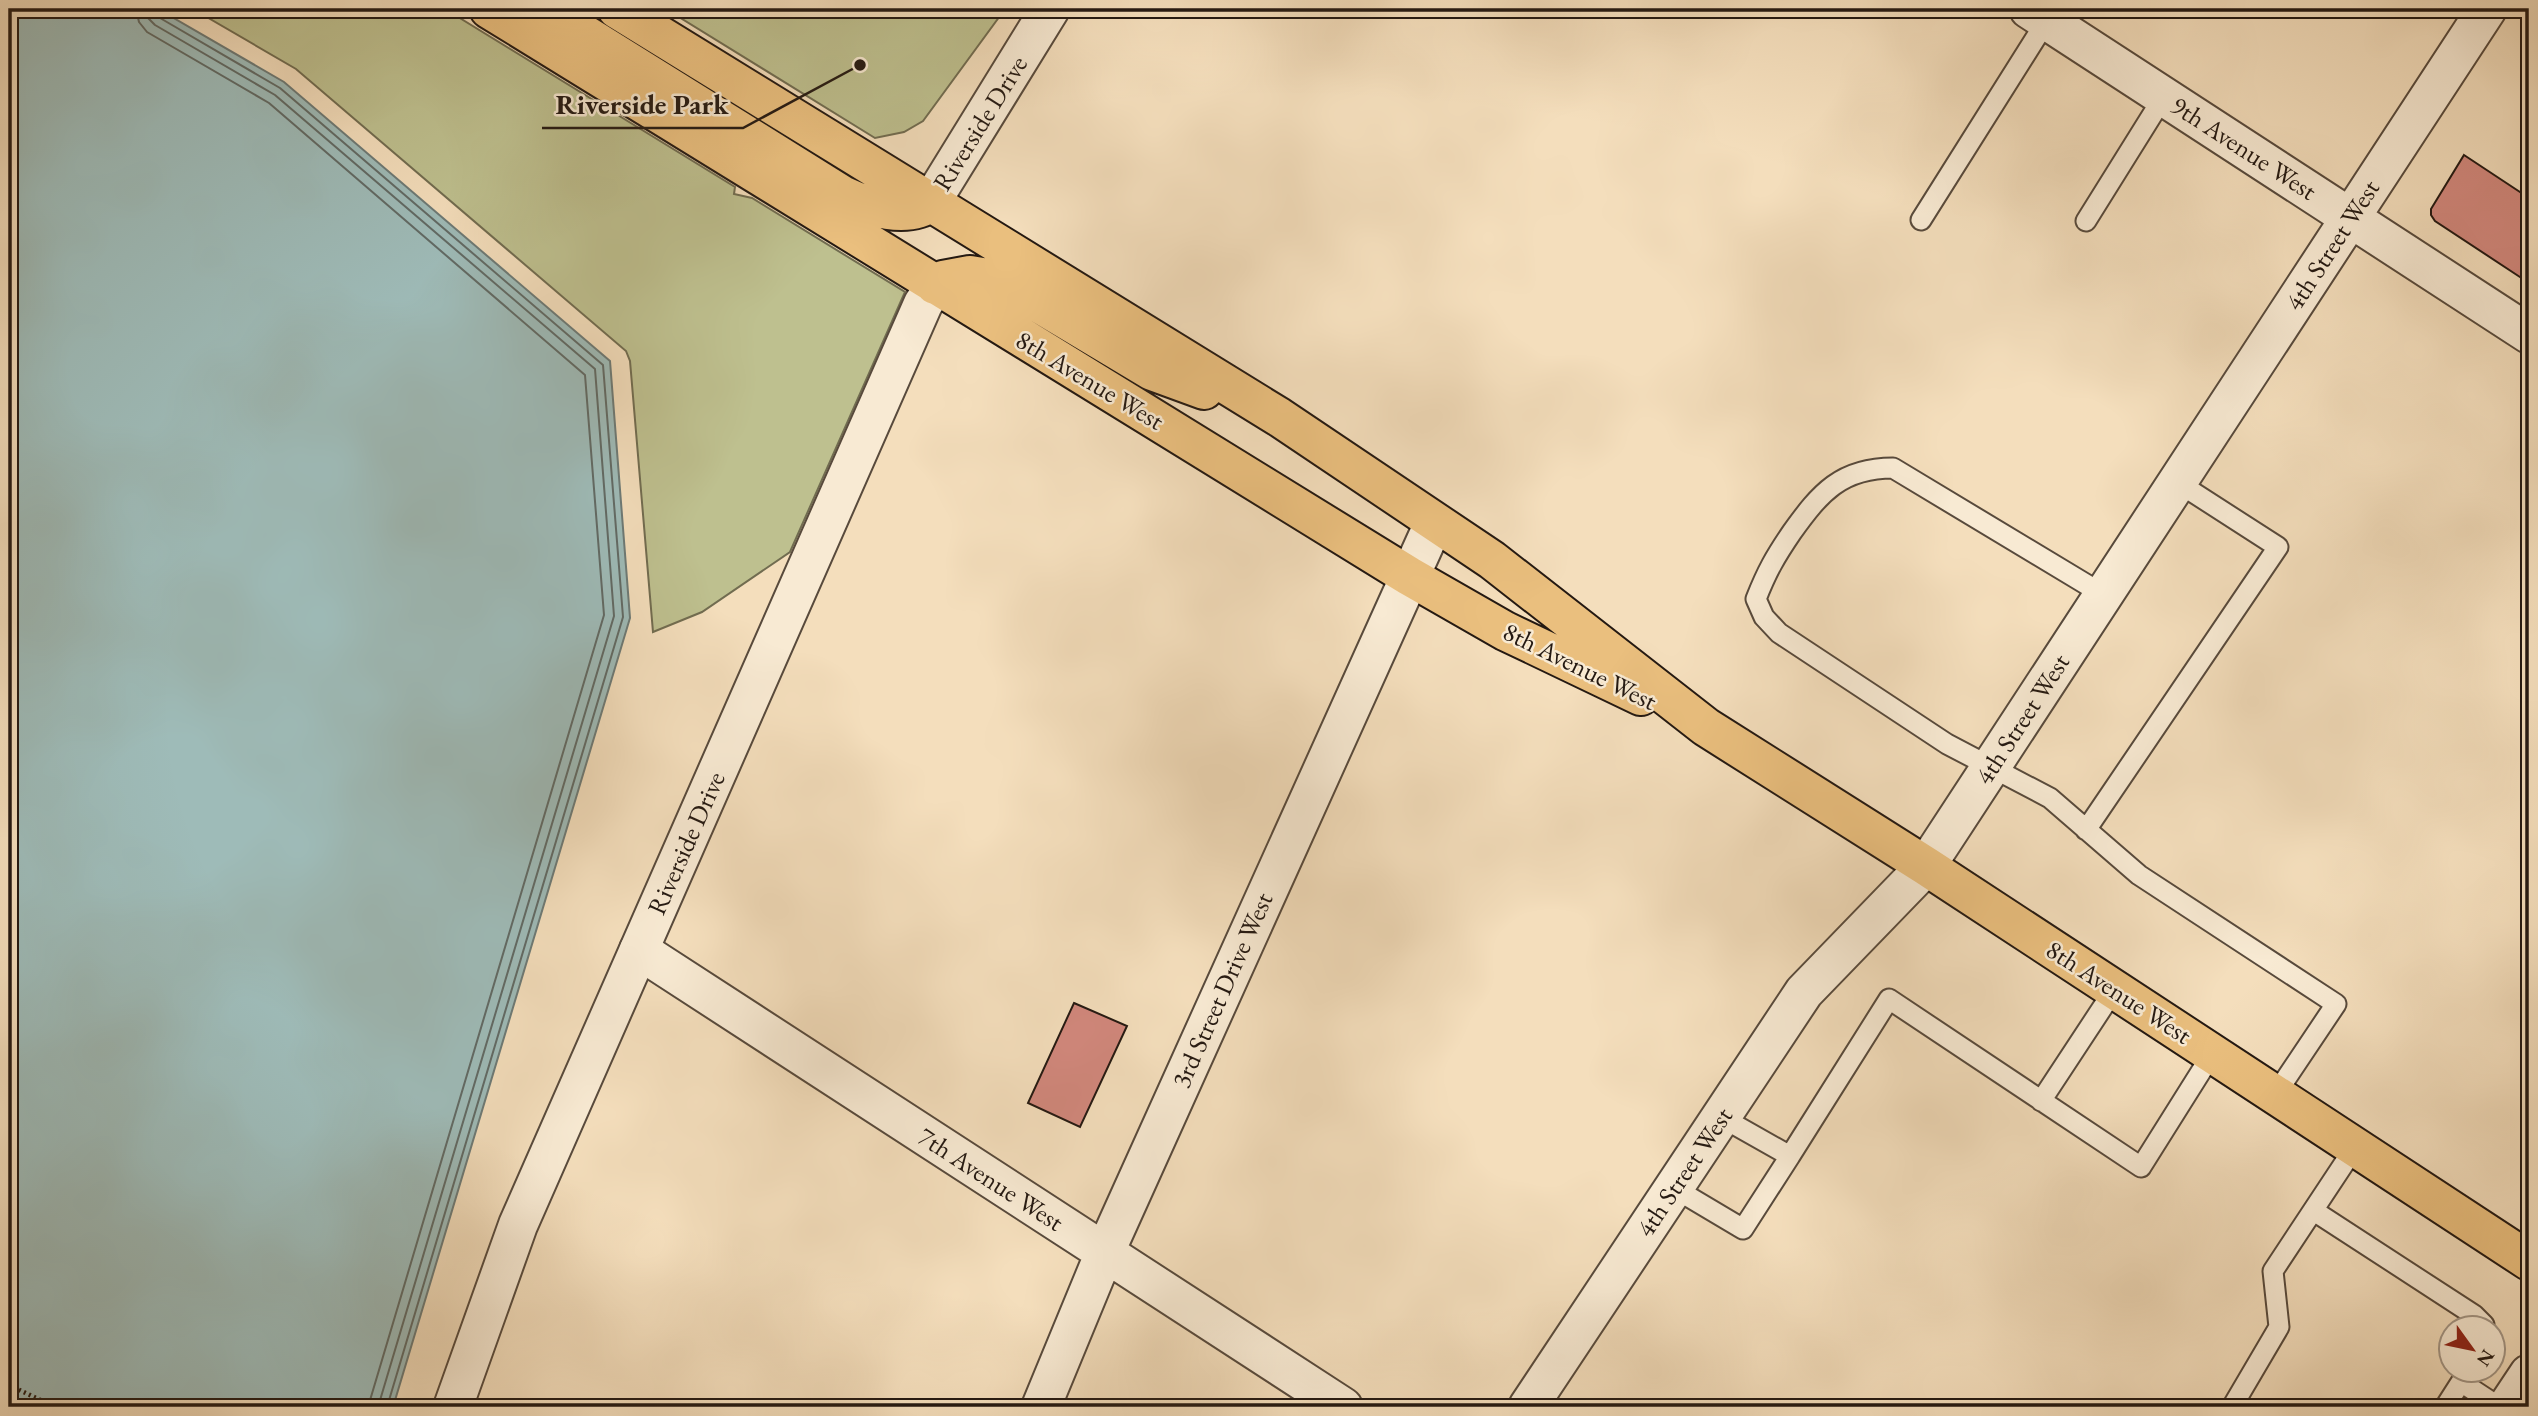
<svg xmlns="http://www.w3.org/2000/svg" width="2538" height="1416" font-family="'EB Garamond',serif">
	<style>
		.green { fill: #bec08f; stroke: #716c50; stroke-width: 2 }
		.water { fill: #9ebbb8; stroke: #6d7a76; stroke-width: 2 }
		.lines { fill: none; stroke-linecap: round; stroke-linejoin: round }
		.shore { stroke: #616a65; stroke-width: 2 }
		.building { fill: #d2887d; stroke: #241912; stroke-width: 2 }
		.service-casing { stroke: #584a3c; stroke-width: 23 }
		.minor-casing { stroke: #584a3c; stroke-width: 42 }
		.tertiary-casing { stroke: #584a3c; stroke-width: 42 }
		.primary-casing { stroke: #241912; stroke-width: 42 }
		.path { stroke: #241912; stroke-width: 4.5; stroke-dasharray: 2 3.5; stroke-linecap: butt }
		.service { stroke: #f8ead3; stroke-width: 19 }
		.minor { stroke: #f8ead3; stroke-width: 38 }
		.tertiary { stroke: #f8ead3; stroke-width: 38 }
		.primary { stroke: #eabf7e; stroke-width: 38 }
		.labels { text-anchor: middle; stroke-width: 5; stroke-linejoin: round; paint-order: stroke }
		.street-label { font-size: 26px; fill: #241912; stroke: #f8ead3 }
		.leader { fill: none; stroke: #241912; stroke-width: 2.5 }
		.callout-dot { fill: #241912; stroke: #f8ead3; stroke-width: 2.5 }
		.callout-label { font-size: 28px; text-anchor: middle; font-weight: bold; fill: #241912; stroke: #f8ead3; stroke-width: 5; stroke-linejoin: round; paint-order: stroke }
	</style>
	<rect width="100%" height="100%" fill="#f4debc"/>
	<filter id="stains"><feTurbulence type="fractalNoise" baseFrequency=".00286" numOctaves="4"/><feColorMatrix values="0 0 0 0 .2 0 0 0 0 .09 0 0 0 0 .02 0 0 0 .5 -.17"/></filter>
	<radialGradient id="worn" r=".72"><stop offset=".6" stop-color="#630" stop-opacity="0"/><stop offset="1" stop-color="#630" stop-opacity=".3"/></radialGradient>
	<path class="green" d="M193,9H445L735,187L734,194L752,198L905,292L790,552L702,612L653,632L630,361L626,351L296,69Z
		M666,9H1005L923,121L904,132L875,138Z"/>
	<path class="water" d="M9,9H158L284,82L610,361L630,618L393,1407H9Z"/>
	<g class="lines">
		<path class="shore" d="M136,9L139,22L147,32L269,103L585,375L604,615L368,1407
			M147,9L148,18L155,25L275,95L595,369L614,616L378,1407
			M156,9L160,18L280,88L603,365L623,617L387,1407"/>
	</g>
	<path class="building" d="M2464,155L2529,198V283L2435,221L2431,215V209Z
		M1074,1003L1127,1026L1080,1127L1028,1103Z"/>
	<g class="lines">
		<g class="service-casing">
			<path id="service" d="M1921,220L2047,20
				M2086,221L2164,96
				M2104,595L1893,468C1841,468 1820,493 1792,532C1775,557 1767,571 1756,599L1764,617L1779,633L1947,744L2050,798L2139,875L2336,1004L2275,1095
				M2086,830L2278,547L2177,482
				M2041,1101L2114,990
				M1721,1117L1790,1156L1889,999L2141,1167L2212,1054
				M1674,1188L1743,1229L1790,1156
				M2314,1211L2474,1315L2484,1325V1328
				M2468,1370L2461,1382L2499,1407
				M2232,1407L2279,1327L2273,1271L2355,1147
				M2445,1407L2461,1382"/>
		</g>
		<g class="minor-casing">
			<path id="minor" d="M2029,9L2529,334
				M639,950L1343,1407
				M1041,1407L1105,1252L1434,523
				M1528,1407L1804,992L1926,866L2487,9
				M2507,1407L2529,1374"/>
		</g>
		<g class="tertiary-casing">
			<path id="tertiary" d="M931,202L1050,9
				M453,1407L518,1225L923,304L935,285"/>
		</g>
		<g class="primary-casing">
			<path id="primary" d="M489,9L1409,576L1505,631L1641,696
				M544,9L844,196C867,207 908,220 931,202
				M617,9L1279,417L1492,560L1706,727L1926,866L2529,1261
				M935,285L943,280L970,275L1000,280L1152,371L1204,390"/>
		</g>
		<path class="path" d="M9,1385L55,1407"/>
		<use href="#service" class="service"/>
		<use href="#minor" class="minor"/>
		<use href="#tertiary" class="tertiary"/>
		<use href="#primary" class="primary"/>
	</g>
	<g class="labels">
		<g class="street-label">
			<text transform="translate(980 123) rotate(-58)" y="9">Riverside Drive</text>
			<text transform="translate(2244 148) rotate(33)" y="9">9th Avenue West</text>
			<text transform="translate(2332 245) rotate(-57)" y="9">4th Street West</text>
			<text transform="translate(1090 380) rotate(31)" y="9">8th Avenue West</text>
			<text transform="translate(1580 666) rotate(26)" y="9">8th Avenue West</text>
			<text transform="translate(2022 719) rotate(-57)" y="9">4th Street West</text>
			<text transform="translate(686 843) rotate(-66)" y="9">Riverside Drive</text>
			<text transform="translate(1222 990) rotate(-66)" y="9">3rd Street Drive West</text>
			<text transform="translate(2119 992) rotate(33)" y="9">8th Avenue West</text>
			<text transform="translate(1684 1172) rotate(-56)" y="9">4th Street West</text>
			<text transform="translate(991 1179) rotate(33)" y="9">7th Avenue West</text>
		</g>
	</g>
	<path class="leader" d="M860 65L743 128H542"/>
	<circle class="callout-dot" cx="860" cy="65" r="7"/>
	<g class="callout-label">
		<text x="642" y="114">Riverside Park</text>
	</g>
	<rect width="2538" height="1416" fill="none" stroke="#f4debc" stroke-width="35"/>
	<rect x="10" y="10" width="2517" height="1395" fill="none" stroke="#241912" stroke-width="3.5"/>
	<rect x="18" y="18" width="2503" height="1381" fill="none" stroke="#241912" stroke-width="2"/>
	<g transform="translate(2472 1349) rotate(123)"><circle r="33" fill="#f8ead3" stroke="#a39686" stroke-width="2"/>
	<path d="M0-5L12 26L0 18L-12 26Z" fill="#8f2418"/>
	<text y="-10" font-size="19" font-weight="bold" text-anchor="middle" fill="#241912">N</text>
	</g>
	<rect width="100%" height="100%" filter="url(#stains)"/>
	<rect width="100%" height="100%" fill="url(#worn)"/>
</svg>
